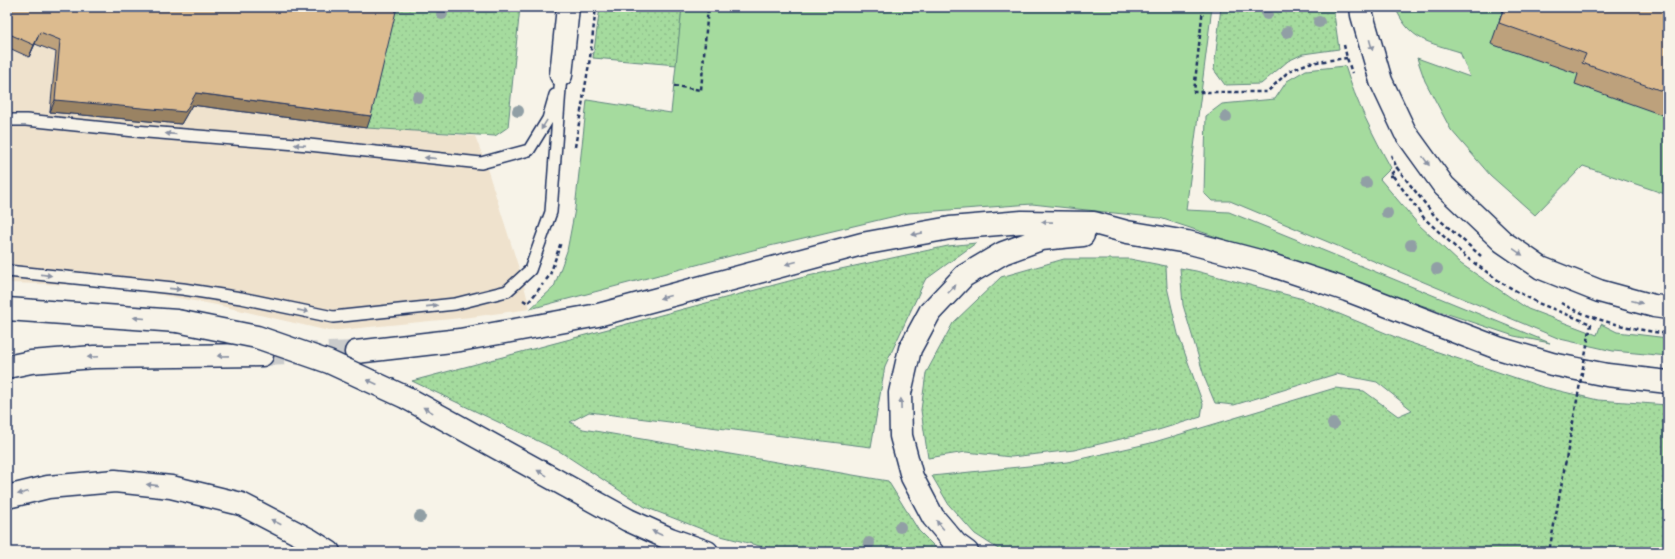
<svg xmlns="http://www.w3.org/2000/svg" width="1675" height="559" font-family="'Shantell Sans',sans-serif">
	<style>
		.built { fill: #efe2cd }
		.grass { fill: url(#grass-dots); stroke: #60857e }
		.garden { fill: #a5db9e; stroke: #60857e }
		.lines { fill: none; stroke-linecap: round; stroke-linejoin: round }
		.motorway-tunnel { stroke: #cbcccc; stroke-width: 22; stroke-dasharray: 22 11; stroke-linecap: butt }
		.service-casing { stroke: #1b2f5e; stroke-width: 14 }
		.minor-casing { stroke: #1b2f5e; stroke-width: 25 }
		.motorway-casing { stroke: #1b2f5e; stroke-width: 25 }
		.path { stroke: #1b2f5e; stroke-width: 2.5; stroke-dasharray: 4 3; stroke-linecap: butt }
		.service { stroke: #f7f3e8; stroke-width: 11 }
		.minor { stroke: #f7f3e8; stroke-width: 22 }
		.motorway { stroke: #f7f3e8; stroke-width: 22 }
		.motorway-bridge-casing { stroke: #1b2f5e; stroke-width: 25; stroke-linecap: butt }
		.path-bridge { stroke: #1b2f5e; stroke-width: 2.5; stroke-dasharray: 4 3; stroke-linecap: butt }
		.motorway-bridge { stroke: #f7f3e8; stroke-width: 22 }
		.tree { fill: #919fa5 }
		.wall { fill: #bda17b; stroke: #1b2f5e }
		.shaded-wall { fill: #9a8364; stroke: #1b2f5e }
		.building { fill: #dcbb8f; stroke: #1b2f5e }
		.oneway { fill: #8991a3 }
	</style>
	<defs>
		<pattern id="grass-dots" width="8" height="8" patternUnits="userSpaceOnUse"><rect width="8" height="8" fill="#a5db9e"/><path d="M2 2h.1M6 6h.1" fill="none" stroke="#8dbc8a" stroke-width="1.8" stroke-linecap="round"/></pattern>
	</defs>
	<rect width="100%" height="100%" fill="#f7f3e8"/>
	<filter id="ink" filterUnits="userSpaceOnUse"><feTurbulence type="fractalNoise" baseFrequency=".025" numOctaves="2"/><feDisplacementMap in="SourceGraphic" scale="8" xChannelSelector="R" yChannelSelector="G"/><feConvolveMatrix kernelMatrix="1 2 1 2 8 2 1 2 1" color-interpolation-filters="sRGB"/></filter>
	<g filter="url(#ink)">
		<path class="built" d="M7,7H395L367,127L475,136L485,162L522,278L530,309L471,317L329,331L217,305L112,286L7,283Z"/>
		<path class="grass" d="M395,7H520L508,127L495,136L367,128Z
			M600,7H682L677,65L593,58Z
			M1221,7H1333L1339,49L1303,54L1288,61L1261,84L1225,85L1214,70Z
			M976,243L925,280L885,366L871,447L589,412L570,422L583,429L888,481L919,531L940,552H783L717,535L645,507L559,451L412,381L808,276L948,246Z
			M1064,259H1130L1166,266L1167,287L1178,334L1203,404L1201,417L1155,431L1074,450L1011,457L966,452L928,458L921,410L926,373L953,323L1001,277Z
			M1180,268L1196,271L1303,299L1405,341L1543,387L1598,400L1668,405V552H1003L975,534L949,505L932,476L1067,462L1151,443L1335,388L1364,391L1398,416L1412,410L1377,382L1336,374L1234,405L1215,403L1205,379L1183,305Z"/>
		<path class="garden" d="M682,7H1212L1186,210L1229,212L1550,343L1514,336L1160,218L1032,204L908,213L753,250L530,309L554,287L567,251L575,209L587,100L671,113Z
			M1395,7H1668V195L1583,166L1535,215L1490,175L1451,130L1425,81L1417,58L1470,77L1460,52C1428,42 1410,41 1395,7Z
			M1345,66C1356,102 1373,135 1391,168L1380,179L1418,224L1461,264L1528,309L1597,335L1601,324L1617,332L1668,338V356L1613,351L1560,339L1230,201H1212L1204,193L1206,116L1222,104L1275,99L1287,81L1306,70Z"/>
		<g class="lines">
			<path class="motorway-tunnel" d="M262,355L356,352"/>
			<g class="service-casing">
				<path id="service" d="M7,120H26L135,131L309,145L481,163L529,150L548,119L555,95
					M7,271L183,289L241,298L333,317L455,304L507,291L530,270L551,212L561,75"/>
			</g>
			<g class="minor-casing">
				<path id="minor" d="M1361,7L1362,15L1381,81L1405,132L1444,186L1503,242L1541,268L1599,291L1654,306L1668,308
					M561,75L568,7"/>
			</g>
			<g class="motorway-casing">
				<path id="motorway" d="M7,309L177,321
					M356,352L460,340L598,315L862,244L950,228L1022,222L1094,223L1127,232L1187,242L1259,261L1347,290L1498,348L1552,364L1607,375L1668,382
					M7,367L31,362L94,357L262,355
					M407,398L628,520L670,539L707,552
					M7,497L48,487L115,481L171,487L241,504L310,540L329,552
					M967,552L956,544L933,517L912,477L901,436L900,393L910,349L930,312L964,276L1003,253L1041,239L1083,235"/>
			</g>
			<path class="path" d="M1203,7L1194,92H1267L1289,71L1309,63L1347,58
				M1344,45L1347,58L1352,73
				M674,86L701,90L708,7
				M575,147L590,58L596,7
				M1391,155L1397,168L1434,215L1481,256
				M1393,176H1389L1398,167
				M546,280L550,275L561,242
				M523,300L528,303L543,284
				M1561,303C1593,321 1632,329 1668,334"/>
			<use href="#service" class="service"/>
			<use href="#minor" class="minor"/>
			<use href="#motorway" class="motorway"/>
			<g class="motorway-bridge-casing">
				<path id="motorway-bridge" d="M177,321L257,337L329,362L407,398"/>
			</g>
			<path class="path-bridge" d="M1393,176L1424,218L1466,257L1502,283L1538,303L1591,324L1549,552"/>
			<use href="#motorway-bridge" class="motorway-bridge"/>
		</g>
		<g class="tree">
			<circle cx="442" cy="14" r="6"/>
			<circle cx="1267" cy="14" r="6"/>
			<circle cx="1319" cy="22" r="6"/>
			<circle cx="1287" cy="32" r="6"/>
			<circle cx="418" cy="97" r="6"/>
			<circle cx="518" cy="111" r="6"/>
			<circle cx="1226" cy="117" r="6"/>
			<circle cx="1366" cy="183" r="6"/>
			<circle cx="1387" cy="213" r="6"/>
			<circle cx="1411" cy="245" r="6"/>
			<circle cx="1437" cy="269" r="6"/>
			<circle cx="1333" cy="424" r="6"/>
			<circle cx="420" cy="517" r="6"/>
			<circle cx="900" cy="527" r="6"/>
			<circle cx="869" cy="543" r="6"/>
		</g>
		<path class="wall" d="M7,7L367,128L192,105L181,124L50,112L56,52L35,44L29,57L7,47Z
			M1504,7H1668V117L1575,84L1578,74L1491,44Z"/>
		<path class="shaded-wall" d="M40,32L35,44L29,57L34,45Z
			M196,93L371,116L367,128L192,105L181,124L50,112L55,100Z"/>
		<path class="building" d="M7,7H397L371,116L196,93L185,112L55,100L60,40L40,32L34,45L7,33Z
			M1504,7H1668V93L1582,63L1586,54L1499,23Z"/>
		<defs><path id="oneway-solid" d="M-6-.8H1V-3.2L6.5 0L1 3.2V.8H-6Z"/></defs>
		<g class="oneway">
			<use href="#oneway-solid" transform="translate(1371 45) rotate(74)"/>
			<use href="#oneway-solid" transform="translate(544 125) rotate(121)"/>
			<use href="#oneway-solid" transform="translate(171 134) rotate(-175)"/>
			<use href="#oneway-solid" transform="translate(300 145) rotate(-176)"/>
			<use href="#oneway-solid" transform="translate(430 158) rotate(-175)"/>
			<use href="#oneway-solid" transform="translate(1426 161) rotate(54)"/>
			<use href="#oneway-solid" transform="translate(1047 222) rotate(-179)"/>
			<use href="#oneway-solid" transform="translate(917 234) rotate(169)"/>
			<use href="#oneway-solid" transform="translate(1518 252) rotate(34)"/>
			<use href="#oneway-solid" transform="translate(791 263) rotate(165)"/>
			<use href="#oneway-solid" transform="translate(46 275) rotate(7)"/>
			<use href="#oneway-solid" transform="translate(175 289) rotate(6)"/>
			<use href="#oneway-solid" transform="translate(952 289) rotate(-46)"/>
			<use href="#oneway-solid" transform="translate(665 297) rotate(165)"/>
			<use href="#oneway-solid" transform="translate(1637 302) rotate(15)"/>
			<use href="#oneway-solid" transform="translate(432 306) rotate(-6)"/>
			<use href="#oneway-solid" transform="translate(303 311) rotate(11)"/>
			<use href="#oneway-solid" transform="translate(139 318) rotate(-175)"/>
			<use href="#oneway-solid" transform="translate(223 356) rotate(179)"/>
			<use href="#oneway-solid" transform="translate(93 357) rotate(177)"/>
			<use href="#oneway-solid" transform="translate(372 382) rotate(-155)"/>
			<use href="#oneway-solid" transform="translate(901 404) rotate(-91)"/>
			<use href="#oneway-solid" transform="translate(428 410) rotate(-151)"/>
			<use href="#oneway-solid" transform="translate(542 473) rotate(-151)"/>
			<use href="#oneway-solid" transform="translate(152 485) rotate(-174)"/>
			<use href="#oneway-solid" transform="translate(23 493) rotate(166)"/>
			<use href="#oneway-solid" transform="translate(276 522) rotate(-153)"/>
			<use href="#oneway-solid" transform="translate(940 525) rotate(-130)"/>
			<use href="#oneway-solid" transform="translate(657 533) rotate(-156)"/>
		</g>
	</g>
	<rect width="1675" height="559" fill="none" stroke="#f7f3e8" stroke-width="24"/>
	<rect x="12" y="12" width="1651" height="535" fill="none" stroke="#1b2f5e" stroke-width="1.5" filter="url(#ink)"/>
</svg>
